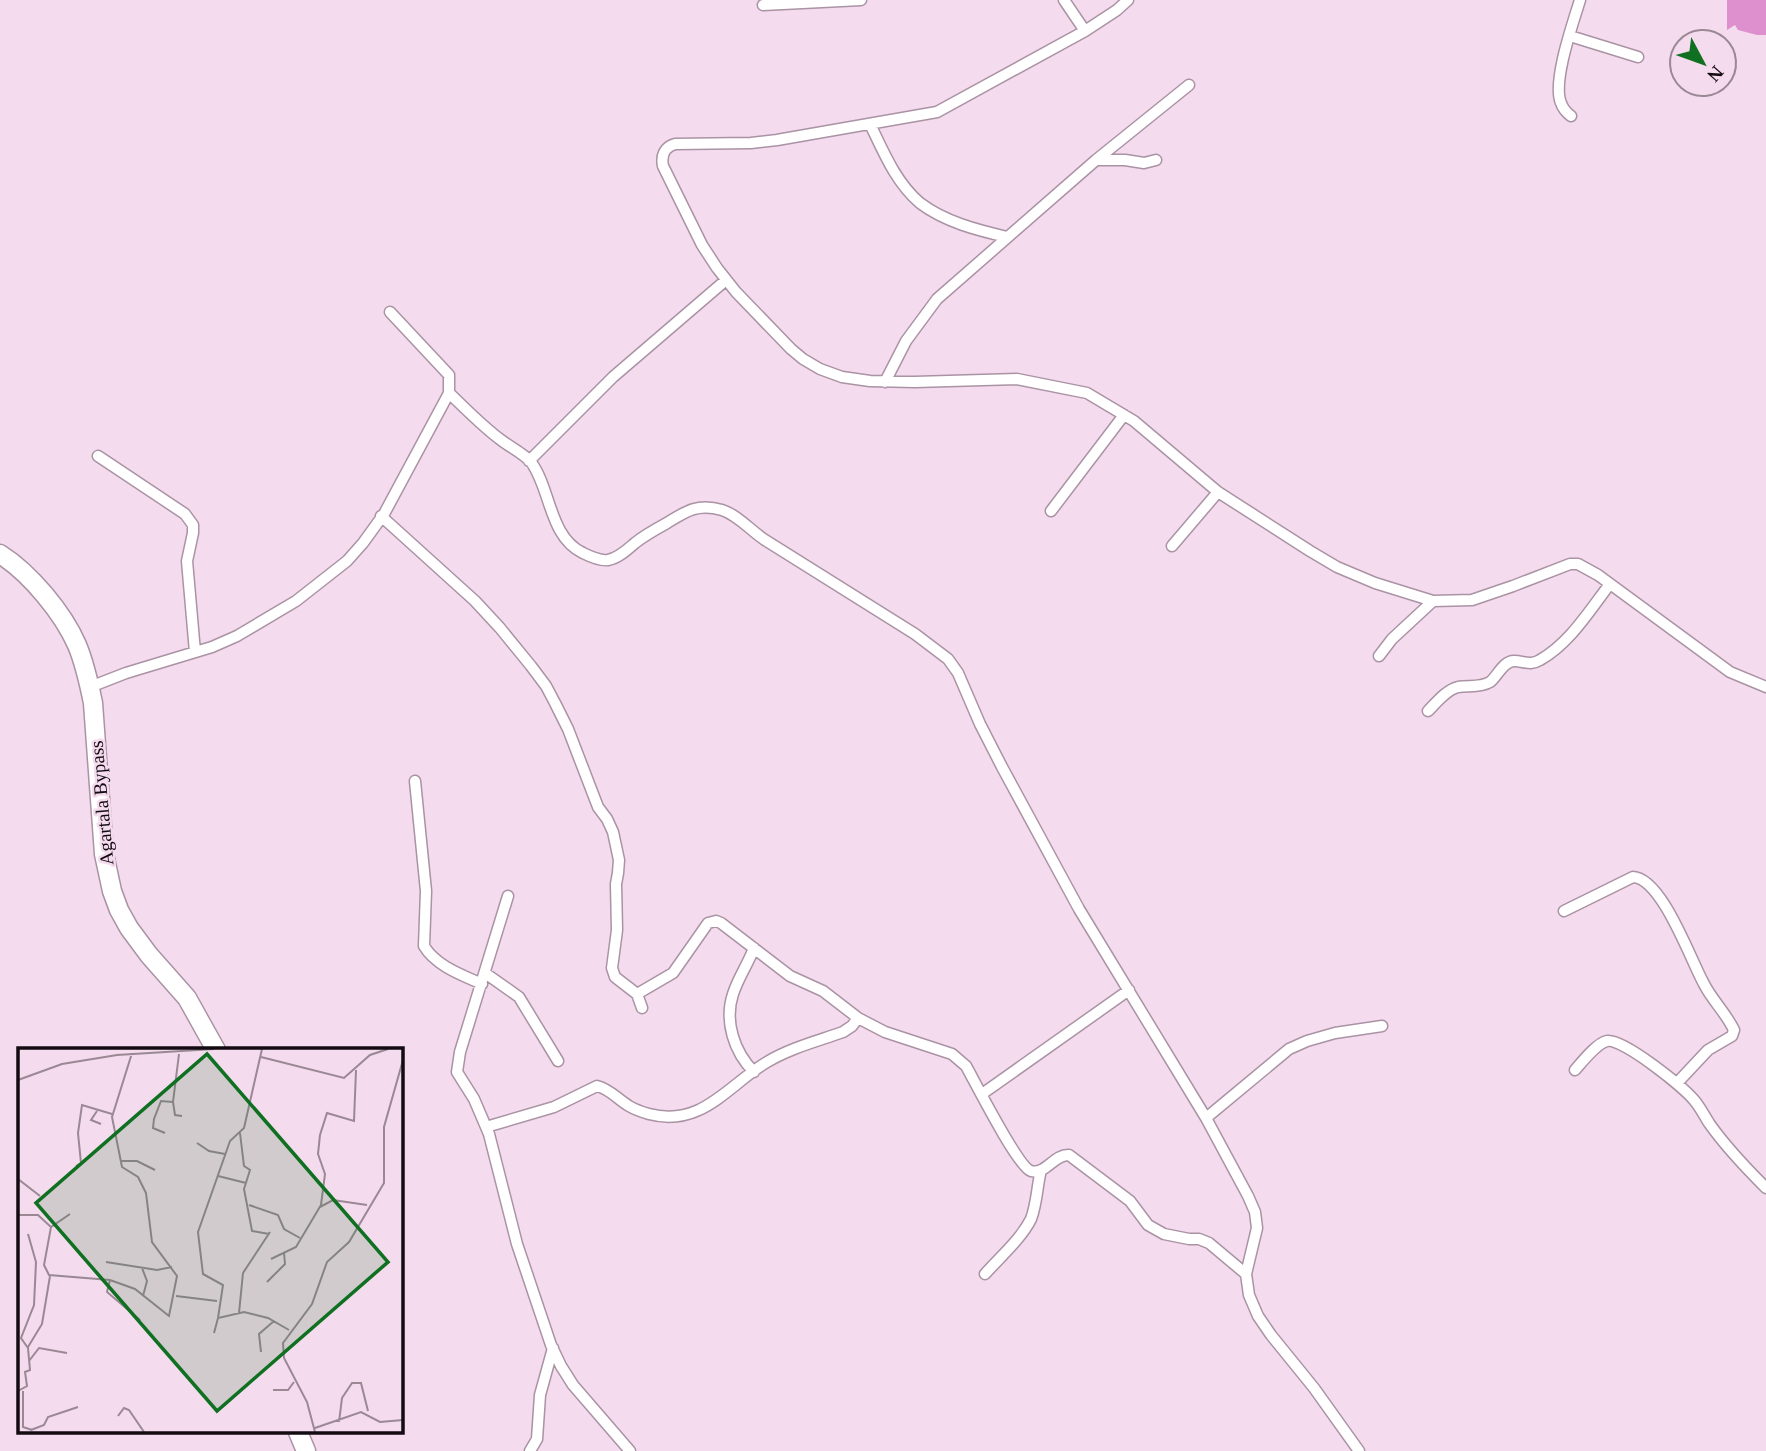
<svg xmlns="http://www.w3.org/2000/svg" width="1766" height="1451" font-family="'Times New Roman',serif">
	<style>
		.water { fill: #de8fcd }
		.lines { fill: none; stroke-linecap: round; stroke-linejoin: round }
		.street-casing { stroke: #aa93a4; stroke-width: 13 }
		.highway-casing { stroke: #aa93a4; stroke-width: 21 }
		.street { stroke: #fff; stroke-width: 10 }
		.highway { stroke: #fff; stroke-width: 18 }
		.labels { text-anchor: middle; stroke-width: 5; stroke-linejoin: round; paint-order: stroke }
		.street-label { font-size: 19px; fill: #130b12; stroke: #f4dbed }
		.inset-road { fill: none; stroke: #9a8895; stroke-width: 2 }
		.view { fill: #0e7020; fill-opacity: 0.15; stroke: #0e7020; stroke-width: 3.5 }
		.inset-edge { fill: none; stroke: #130b12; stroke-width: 3.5 }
	</style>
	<rect width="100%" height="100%" fill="#f4dbed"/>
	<path class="water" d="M1727,0H1766V35H1757L1738,30L1735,25L1727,30Z"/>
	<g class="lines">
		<g class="street-casing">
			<path id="street" d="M1064,0L1085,31
				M1128,0L1117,10L1085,31L937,112L777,140L751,143L675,144C664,147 661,156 663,166L702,245L717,268L736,292L791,349L803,359L820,369L842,377L870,381L915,382L1017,379L1087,393L1134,421L1218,492L1310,551L1337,567L1375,583L1433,601L1472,600L1513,586L1570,564H1578L1598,575L1730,672L1766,687
				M763,5L861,0
				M1570,36L1638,57
				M1571,116C1567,113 1563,109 1561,103C1552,82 1573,23 1580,0
				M870,124C883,151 896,183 920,203C945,222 977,230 1007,237
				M1097,160H1125L1144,163L1156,160
				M885,382L906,341L937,299L1096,160L1189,85
				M449,393C466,409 482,426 501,440C510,447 523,453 531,462C551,489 549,537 583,553C591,557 600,561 608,560C619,558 628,549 635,543C645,535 656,529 667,523C686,511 698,503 722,510C738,515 751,531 765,540L915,634L948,659L958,673L980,724L1002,767L1079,909L1206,1118L1248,1196L1255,1212L1257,1228L1246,1274L1249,1295L1258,1316L1271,1335L1314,1388L1359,1451
				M98,456L185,514L193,525V533L187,561L195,652
				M529,461L613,377L726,280
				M1051,511L1124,415
				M381,516L475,601L500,628L531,666L546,686L555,703L568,729L598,807L607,819L613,832L619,860L618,873L616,884L617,930L612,968L615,977L637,994L642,1008
				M1172,546L1218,492
				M1379,656L1392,639L1433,601
				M90,687L126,673L212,647L237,636L296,601L347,561L363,543L384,514L449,393V375L390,312
				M1428,711C1436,703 1446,690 1458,687C1468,685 1480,688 1490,682C1497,677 1503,661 1514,661C1524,661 1530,666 1540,660C1570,643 1589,611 1610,584
				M415,781L426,891L424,946C436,966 462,975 482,984
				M508,896L460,1052L457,1072L474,1099L489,1134L517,1244L551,1345L561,1366L573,1385L630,1451
				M1564,911L1633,877C1662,878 1691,961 1704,984C1712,1000 1726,1013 1734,1030L1732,1036L1708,1050L1678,1082
				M485,973L519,997L558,1061
				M637,994L673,973L708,923L716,921L721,923L790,976L823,991L858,1018L885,1032L952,1054L966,1066C975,1082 1018,1167 1031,1171C1046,1175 1054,1154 1069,1155L1130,1201L1148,1225L1164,1234L1189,1239H1199L1209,1243L1246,1274
				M1575,1070C1582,1062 1597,1043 1607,1041C1623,1038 1683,1087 1694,1100C1700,1107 1704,1115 1709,1123C1725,1146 1746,1168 1766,1188
				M754,1072C734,1052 724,1021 733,994C738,978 748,964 754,948
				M982,1094L1129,990
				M1206,1118L1289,1049L1307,1041L1335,1033L1382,1026
				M486,1127L554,1107L597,1086C610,1089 617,1099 629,1106C634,1109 642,1112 649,1114C702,1128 728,1085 767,1062C790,1048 818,1041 843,1032L852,1026L858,1018
				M985,1274C1000,1257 1021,1239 1031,1219C1037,1203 1037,1186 1041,1170
				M530,1451L537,1439L540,1395L553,1348"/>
		</g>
		<g class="highway-casing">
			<path id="highway" d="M0,554C30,573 63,613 77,645C85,664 89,683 93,703L104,854L112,891L119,910L129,928L149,955L187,998L216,1050
				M298,1432L306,1451"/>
		</g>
		<use href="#street" class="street"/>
		<use href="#highway" class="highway"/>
	</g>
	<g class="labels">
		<g class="street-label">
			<text transform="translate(101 803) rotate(-95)" y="7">Agartala Bypass</text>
		</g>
	</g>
	<g transform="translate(18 1048)">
		<rect width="385" height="385" fill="#f4dbed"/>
		<path class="inset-road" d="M161,6L155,54L157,67L164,68M243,9L326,30L352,7L370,1M0,32L44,16L99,7L196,1M79,63L73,72L83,76M147,85L135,80L136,71L143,53L155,54M222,85L226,118L232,122L226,141L234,183L251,186M179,95L191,103L207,106M103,113H119L137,122M58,118L63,115L60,85L64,57L94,66M200,128L228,135M0,131L22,148M231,157L260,167L266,181L282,190M302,159L315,152L349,157M0,167H20L33,179L26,217L31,227L92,232L117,241L151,268L159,228L134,194L128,145L120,129L104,119L94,69L114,5M33,179L52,166M253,211L278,199L303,157L307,126L300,106L302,87L309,65L336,73L338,22M88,214L139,222L154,219M124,220L129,233L125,248M92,232L89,244L122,272M249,234L267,216L266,205M158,248L199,253M221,265L225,225L252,184M200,270L205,237L185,226L180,184L212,93L226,80L244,1M196,285L200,270L226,264L250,270L271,282M10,299L24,276L32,228M243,304L241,286L256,273M11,313L21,300L49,305M255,342H270L276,334M0,343L9,338L7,324L12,322L10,300L3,290L16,257L18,214L10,186M5,343V379L14,382M100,368L106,360L111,362L126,384M321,374L324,350L334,335H343L350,363M297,380L343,364L362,374L385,372M13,382L26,377L30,369L60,359M297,384L289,354L266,310L265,295L294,256L309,214L331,194L366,135V79L385,12"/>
		<path class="view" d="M189,6L370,214L199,363L18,155Z"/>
		<rect width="385" height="385" class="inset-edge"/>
	</g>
	<g transform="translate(1703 63) rotate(131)"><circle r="33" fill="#f4dbed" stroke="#9a8895" stroke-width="2"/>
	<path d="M0-5L12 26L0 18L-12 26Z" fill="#0e7020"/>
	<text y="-10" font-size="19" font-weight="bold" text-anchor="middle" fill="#130b12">N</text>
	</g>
</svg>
